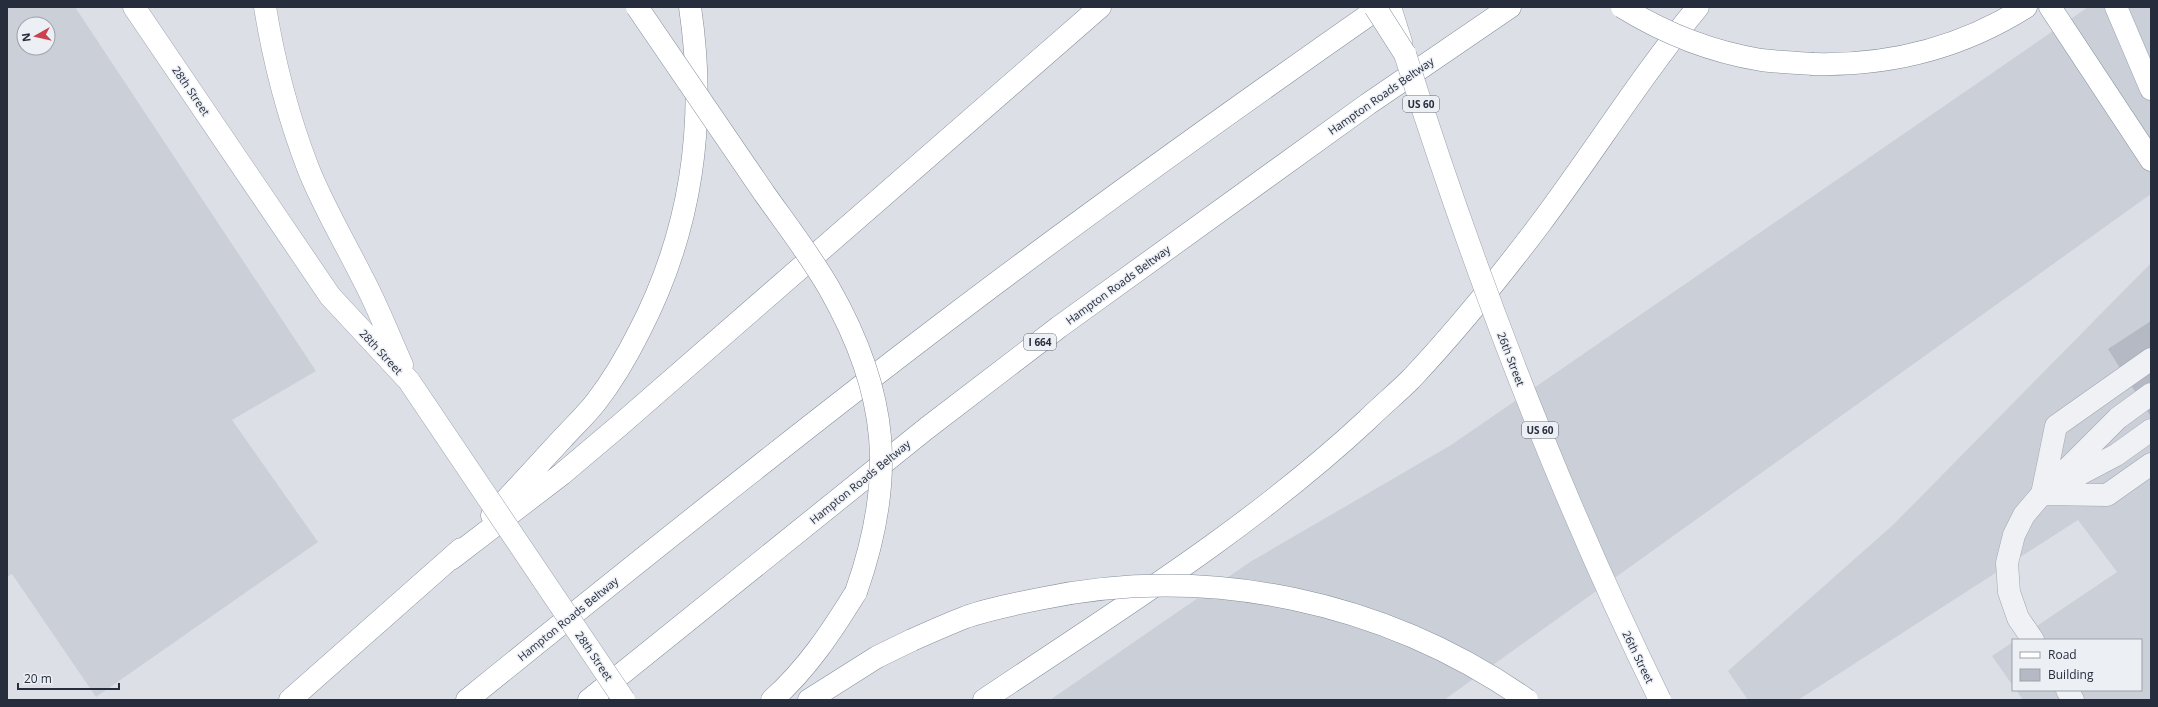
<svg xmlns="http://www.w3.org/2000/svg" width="2158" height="707" font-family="'Open Sans',sans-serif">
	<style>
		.built { fill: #cacfd8; fill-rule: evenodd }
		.building { fill: #b4b9c3; filter: url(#shadow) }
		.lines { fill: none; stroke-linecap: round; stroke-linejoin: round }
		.minor-casing { stroke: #a2a7b0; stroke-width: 23 }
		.major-casing { stroke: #9ca4b2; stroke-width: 23 }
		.highway-casing { stroke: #848d9d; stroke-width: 23 }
		.minor { stroke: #eff1f5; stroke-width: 22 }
		.major { stroke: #fff; stroke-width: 22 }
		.highway { stroke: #fff; stroke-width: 22 }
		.major-bridge-casing { stroke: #9ca4b2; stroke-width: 23; stroke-linecap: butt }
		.highway-bridge-casing { stroke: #848d9d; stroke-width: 23; stroke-linecap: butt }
		.major-bridge { stroke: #fff; stroke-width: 22 }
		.highway-bridge { stroke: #fff; stroke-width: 22 }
		.labels { text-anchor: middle; stroke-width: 3; stroke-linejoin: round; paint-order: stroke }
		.shield { fill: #eceff4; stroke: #616774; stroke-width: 1 }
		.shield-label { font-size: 10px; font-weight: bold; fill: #262d3d }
		.street-label { font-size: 11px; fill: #262d3d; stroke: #eceff4 }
	</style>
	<defs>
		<filter id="shadow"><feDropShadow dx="4.5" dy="2.5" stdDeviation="0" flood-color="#0004"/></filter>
	</defs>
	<rect width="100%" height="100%" fill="#dce0e6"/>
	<path class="built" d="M7,7H75L316,371L232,420L318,542L96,697L12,574L7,577ZM24,24H48V48H24Z
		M2088,7H2151V194L1444,700H1050L1250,562L1451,445Z
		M2151,263V700H2023L2016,690H2141V640H2016L2117,572L2078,520L1798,700H1748L1728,671L1894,524Z
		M2013,642V686L1992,656Z"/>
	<path class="building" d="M2151,321V417L2108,349Z"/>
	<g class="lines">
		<g class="minor-casing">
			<path id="minor" d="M2061,484L2116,455L2151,430
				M2042,494L2056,426L2151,359
				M2043,494L2107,495L2151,464
				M2033,640L2018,618L2009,592L2007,563L2014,535L2024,515L2042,494L2118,418L2151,394
				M2067,690L2073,700"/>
		</g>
		<g class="major-casing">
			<path id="major" d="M134,7L330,296L409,381
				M265,7C274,62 288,116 308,168C323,206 344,241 362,277C377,305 389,336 402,365
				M1390,7L1401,42
				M2116,7L2151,89"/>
		</g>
		<g class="highway-casing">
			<path id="highway" d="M2050,7L2151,160
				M1813,64C1890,66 1961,48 2026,7
				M492,515C515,490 538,465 562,439C573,427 586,415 596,402C613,380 627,356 639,332C692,230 707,121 690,7
				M451,559L562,474L620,425L1100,7
				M290,700L461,549
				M467,700C625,572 784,444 946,321C1088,213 1234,109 1380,7
				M589,700L927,428L1059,327L1368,104L1510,7
				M772,700C807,669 832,631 856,592
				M809,700L877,657L912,640
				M984,700C1115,612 1251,528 1367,420C1381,406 1397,393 1411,379C1457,330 1500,277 1540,224C1594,152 1641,76 1698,7"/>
		</g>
		<use href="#minor" class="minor"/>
		<use href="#major" class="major"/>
		<use href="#highway" class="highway"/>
		<g class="major-bridge-casing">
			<path id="major-bridge" d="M1405,54C1475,275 1558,492 1660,700
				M409,381L624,700"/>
		</g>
		<g class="highway-bridge-casing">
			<path id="highway-bridge" d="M637,7C680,69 722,131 764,193C786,224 810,255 829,288C889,393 896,479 856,592
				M1375,7L1405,54
				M1622,7C1664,33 1712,52 1761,60C1778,62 1796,63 1813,64
				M912,640C930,632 948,624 966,617C989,609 1014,604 1039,599C1208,563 1385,601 1527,700"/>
		</g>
		<use href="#major-bridge" class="major-bridge"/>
		<use href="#highway-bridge" class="highway-bridge"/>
	</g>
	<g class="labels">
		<g class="shield">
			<rect x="1403" y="96" width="36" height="16" rx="3"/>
			<rect x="1024" y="334" width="32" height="16" rx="3"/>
			<rect x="1522" y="422" width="36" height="16" rx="3"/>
		</g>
		<g class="shield-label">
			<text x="1421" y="108">US 60</text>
			<text x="1040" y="346">I 664</text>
			<text x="1540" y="434">US 60</text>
		</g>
		<g class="street-label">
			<text transform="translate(191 91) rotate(56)" y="4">28th Street</text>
			<text transform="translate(1381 96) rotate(-35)" y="4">Hampton Roads Beltway</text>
			<text transform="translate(1118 285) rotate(-36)" y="4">Hampton Roads Beltway</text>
			<text transform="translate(381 352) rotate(47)" y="4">28th Street</text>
			<text transform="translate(1511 359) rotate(69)" y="4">26th Street</text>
			<text transform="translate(860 482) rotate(-39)" y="4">Hampton Roads Beltway</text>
			<text transform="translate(568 619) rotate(-39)" y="4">Hampton Roads Beltway</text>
			<text transform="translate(594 656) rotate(56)" y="4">28th Street</text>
			<text transform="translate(1638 657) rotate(64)" y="4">26th Street</text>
		</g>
	</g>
	<rect width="2158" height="707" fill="none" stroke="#262d3d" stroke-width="16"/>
	<rect x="2012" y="639" width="130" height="52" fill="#eceff4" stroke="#9da1ab"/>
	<rect x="2020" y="652" width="20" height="6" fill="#ffffff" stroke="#9da1ab"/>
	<text x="2048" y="659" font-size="12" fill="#262d3d">Road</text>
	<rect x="2020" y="669" width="20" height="12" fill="#b4b9c3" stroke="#9da1ab"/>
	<text x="2048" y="679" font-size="12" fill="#262d3d">Building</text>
	<g transform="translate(36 36) rotate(262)"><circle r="19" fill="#eceff4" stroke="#9da1ab"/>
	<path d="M0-3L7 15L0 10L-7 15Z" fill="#cc404f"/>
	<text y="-6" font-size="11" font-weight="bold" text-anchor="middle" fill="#262d3d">N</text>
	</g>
	<path d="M18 683v6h101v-6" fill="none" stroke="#262d3d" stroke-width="2"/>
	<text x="24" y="683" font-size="12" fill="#262d3d" stroke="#eceff4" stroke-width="3" paint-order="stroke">20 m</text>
</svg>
